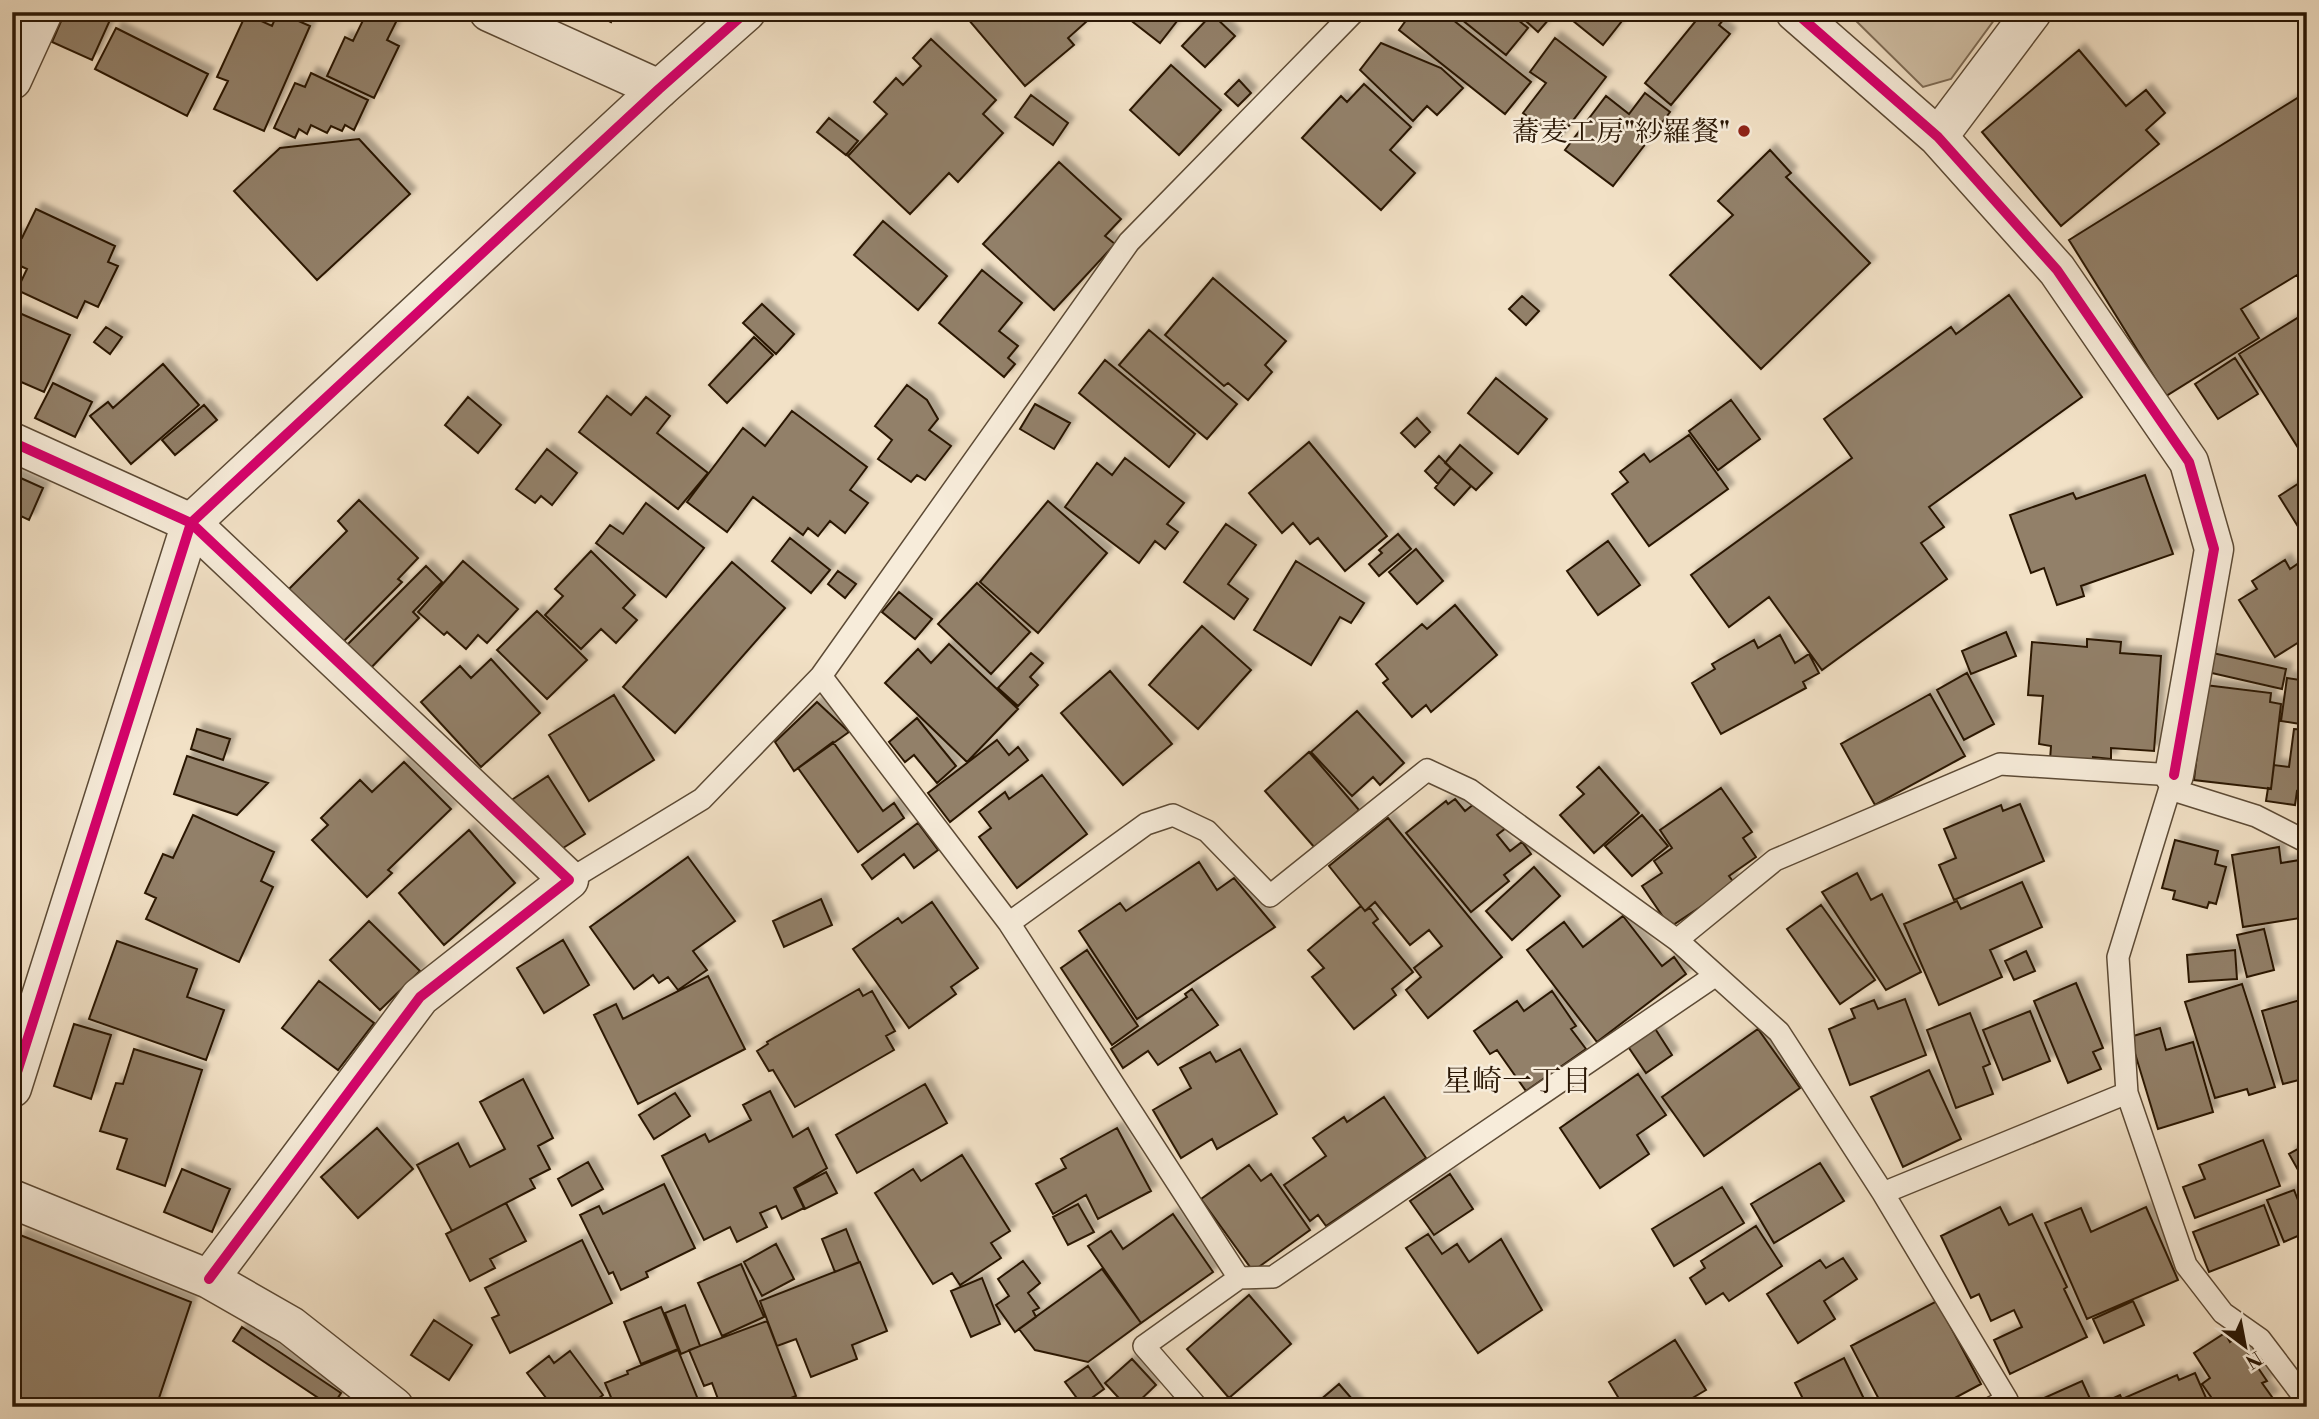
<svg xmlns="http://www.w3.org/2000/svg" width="2319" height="1419" font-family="'Libre Bodoni','Noto Serif JP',serif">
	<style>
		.green { fill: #d0bfa5; stroke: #7d6b55; stroke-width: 2 }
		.building { fill: #928069; stroke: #2a1705; stroke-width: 2; filter: url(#shadow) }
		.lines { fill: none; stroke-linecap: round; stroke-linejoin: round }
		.service-casing { stroke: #5c4a35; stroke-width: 24 }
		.minor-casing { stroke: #5c4a35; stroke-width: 41 }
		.tertiary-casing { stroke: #5c4a35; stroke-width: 41 }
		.service { stroke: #f7ecda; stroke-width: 21 }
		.minor { stroke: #f7ecda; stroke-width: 38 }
		.tertiary { stroke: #f7ecda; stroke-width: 38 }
		.cycleway-casing { stroke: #f7ecda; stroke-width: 15 }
		.cycleway { stroke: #d6006c; stroke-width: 10 }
		.poi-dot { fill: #8f2418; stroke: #f7ecda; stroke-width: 2.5 }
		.labels { text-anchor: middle; stroke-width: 5; stroke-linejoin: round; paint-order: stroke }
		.poi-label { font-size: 28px; fill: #2a1705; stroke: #f7ecda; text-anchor: end }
		.neighbourhood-label { font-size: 30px; fill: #2a1705; stroke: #f7ecda }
	</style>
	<defs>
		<filter id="shadow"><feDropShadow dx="6" dy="-6" stdDeviation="2" flood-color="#0004"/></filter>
	</defs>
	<rect width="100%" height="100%" fill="#f2e1c6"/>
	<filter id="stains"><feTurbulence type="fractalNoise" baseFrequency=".00286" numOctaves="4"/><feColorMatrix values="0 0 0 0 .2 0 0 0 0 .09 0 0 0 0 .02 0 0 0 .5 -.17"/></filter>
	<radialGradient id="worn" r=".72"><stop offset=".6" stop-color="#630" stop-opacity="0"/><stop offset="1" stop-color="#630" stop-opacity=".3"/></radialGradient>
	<path class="green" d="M1847,12H2000L1951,79L1923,87Z"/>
	<path class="building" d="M65,12H93L110,20L92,60L52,42Z
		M278,12L310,26L264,131L214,109L228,81L217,77L246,14L272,26Z
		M367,12L400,14L387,40L399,46L374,98L327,76L345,37L353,41Z
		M591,12H615L611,22Z
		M962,12H1095L1096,13L1068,38L1074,45L1025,86Z
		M1120,12H1184L1160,43Z
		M1412,12H1443L1531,82L1505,114L1399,30Z
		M1467,12H1508L1528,28L1506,55L1461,19Z
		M1516,12H1555L1538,32Z
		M1562,12H1629L1603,45Z
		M1703,12H1726L1728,14L1719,25L1730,34L1671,105L1645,83Z
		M2288,12H2307V25Z
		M1212,14L1235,36L1205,67L1182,46Z
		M116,28L208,74L187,116L95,69Z
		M1555,38L1606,77L1558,140L1523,113L1546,83L1530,72Z
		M931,39L996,100L983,114L1003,133L958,182L949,173L910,214L848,156L887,114L874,102L896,78L903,85L921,66L913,58Z
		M1381,43L1441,68L1463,88L1437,115L1427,106L1413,121L1360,70Z
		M2079,50L2126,106L2146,90L2165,113L2146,130L2159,144L2061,226L1982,132Z
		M1171,65L1221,110L1179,155L1130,110Z
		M311,73L368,100L354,130L345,125L342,131L331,126L327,133L311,125L307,134L299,129L295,138L274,128L295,83L305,87Z
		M1239,80L1251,93L1238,106L1225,94Z
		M1364,84L1411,127L1390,150L1415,173L1381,210L1302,138L1341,96L1347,102Z
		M2307,92V284L2304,286L2297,275L2241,309L2259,338L2166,396L2069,240Z
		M1645,93L1670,112L1613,186L1565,150L1606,96L1629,114Z
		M1031,95L1068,123L1053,145L1015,117Z
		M829,118L858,141L846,155L817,132Z
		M359,139L410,194L317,280L234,191L280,148Z
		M1770,150L1791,173L1786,177L1870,263L1761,369L1670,275L1733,215L1718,201Z
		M1059,162L1121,219L1105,236L1115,244L1054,310L983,244Z
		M36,209L115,246L108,262L118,266L98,307L85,301L77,318L17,290L27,269L12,262V238L14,234L22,238Z
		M883,221L947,276L918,310L854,255Z
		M982,270L1022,303L999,331L1018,346L1008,358L1015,364L1004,377L939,323Z
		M1213,278L1286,341L1265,365L1272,372L1248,400L1228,383L1224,386L1165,335Z
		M2009,295L2082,397L1929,507L1944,527L1921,543L1947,579L1822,670L1769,597L1729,627L1691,575L1852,458L1824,419L1951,327L1956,334Z
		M1522,296L1539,311L1526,325L1509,309Z
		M762,304L794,334L776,354L743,323Z
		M17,312L70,335L44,392L12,378V322Z
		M2307,312V462L2239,354Z
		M106,327L122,337L110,354L94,342Z
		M1149,330L1237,404L1207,439L1119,365Z
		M754,337L773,355L727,403L709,385Z
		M2235,358L2258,394L2218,419L2195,384Z
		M1105,360L1195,434L1169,467L1079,393Z
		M163,364L199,405L131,464L90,416L108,402L113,408Z
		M1496,378L1547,419L1518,454L1468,413Z
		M53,383L92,402L75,437L35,418Z
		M907,385L927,400L938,419L929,430L951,446L925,480L917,475L911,482L878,459L892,440L875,426Z
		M607,396L631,415L646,397L670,416L657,433L708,473L678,509L579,432Z
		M468,397L501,425L478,453L445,425Z
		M1731,400L1760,439L1718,470L1689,431Z
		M1035,404L1070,423L1054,449L1020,429Z
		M204,405L217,420L175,455L162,440Z
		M792,411L867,467L850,490L868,503L845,533L830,521L818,536L808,528L803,535L753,497L727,532L687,502L743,428L765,446Z
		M1417,418L1430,432L1415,447L1401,433Z
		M1689,435L1728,489L1649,546L1612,494L1628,482L1620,472L1644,454L1650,462Z
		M1309,442L1387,536L1345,571L1318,538L1310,544L1293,523L1282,533L1249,493Z
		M1460,445L1492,473L1476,490L1445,463Z
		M547,449L577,473L552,505L541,496L535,503L516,489Z
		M1439,456L1451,468L1438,484L1425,471Z
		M1125,458L1184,503L1167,524L1178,532L1165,549L1155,541L1139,563L1065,507L1097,463L1112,475Z
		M1451,468L1471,486L1454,505L1435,488Z
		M14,475L43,488L29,520L12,512Z
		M2145,475L2173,554L2081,586L2084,596L2057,605L2044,568L2031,573L2010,515L2073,493L2076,499Z
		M2307,478V541L2279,496Z
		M359,500L418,558L398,579L402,582L341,644L285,593L347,531L338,521Z
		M1048,501L1107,553L1038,633L980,582Z
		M646,503L704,548L666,597L596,543L610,525L623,534Z
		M1226,524L1256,545L1228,584L1248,599L1234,619L1184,582Z
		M1398,534L1411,549L1379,576L1369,564L1382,553L1379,550Z
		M790,538L830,570L811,593L772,561Z
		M1608,541L1640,585L1598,615L1567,571Z
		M1416,549L1443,581L1417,604L1389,572Z
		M591,551L635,595L623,608L637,620L616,643L601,629L581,649L545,615L563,596L555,589Z
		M2306,558L2307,637L2275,657L2239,600L2257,589L2252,581L2285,560L2290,569Z
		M463,561L518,609L487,643L478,635L466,649L447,632L444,635L418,612Z
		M1296,561L1364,603L1351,623L1340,617L1311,665L1254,630Z
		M732,562L785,608L675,733L623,687Z
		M426,566L442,582L413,612L419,618L366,673L342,650Z
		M838,571L856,584L845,598L828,584Z
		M977,583L1030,632L991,674L938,624Z
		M899,592L932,619L915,639L882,612Z
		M1455,605L1497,655L1431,712L1426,705L1412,717L1383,683L1388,679L1376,664L1422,624L1427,629Z
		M537,611L587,660L547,699L497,650Z
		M1202,626L1251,670L1198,729L1149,685Z
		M2006,632L2016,656L1971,674L1962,651Z
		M1780,635L1795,663L1809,654L1819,673L1803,682L1806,688L1721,734L1692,683L1715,669L1712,664L1754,640L1758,648Z
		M2087,639L2121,642L2120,653L2161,656L2154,751L2111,748V759L2093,757V763L2050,760L2051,746L2039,744L2043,696L2028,695L2032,642L2087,647Z
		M949,644L1018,709L967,762L885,683L918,649L931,663Z
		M2208,652L2286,669L2282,689L2203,671Z
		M1031,653L1043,663L1030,677L1038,685L1018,706L998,688Z
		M491,659L540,713L481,767L421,702L460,666L471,678Z
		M1110,671L1172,744L1123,785L1061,713Z
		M1967,673L1994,724L1964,740L1937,690Z
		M2287,678L2307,681V725L2281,721Z
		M2205,685L2271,693L2270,702L2281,704L2271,789L2194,780Z
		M1930,694L1965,756L1875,805L1841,744Z
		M614,695L654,760L589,801L549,735Z
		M817,702L849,732L794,771L775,742Z
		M1357,711L1404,763L1380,785L1373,777L1352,796L1311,752Z
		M917,718L956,766L937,783L914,755L905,762L889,742Z
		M197,729L230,739L223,760L191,749Z
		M2294,729L2307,730V793L2297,791L2295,805L2266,801L2268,788L2271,789L2274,765L2289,767Z
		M997,740L1009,755L1018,747L1028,760L950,822L928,793Z
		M833,742L883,811L894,803L904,818L858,852L798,768Z
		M1309,752L1359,810L1315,848L1265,791Z
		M187,756L268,783L237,815L174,794Z
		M404,762L451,809L388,870L392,873L367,897L312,840L328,825L321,818L360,780L372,792Z
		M1599,767L1639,813L1594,853L1560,815L1584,794L1577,787Z
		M1042,775L1087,834L1017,888L979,837L991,828L979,812L1005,792L1009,799Z
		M548,776L585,834L560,850L550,835L537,843L510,801Z
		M1721,788L1752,832L1743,838L1756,857L1729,876L1735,884L1670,927L1642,886L1662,873L1654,861L1672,848L1660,830Z
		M1455,799L1465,811L1474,804L1506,828L1497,835L1510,851L1522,842L1531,854L1504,875L1509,881L1471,912L1406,833L1446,801L1448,804Z
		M2020,804L2044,861L1954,900L1939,865L1956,858L1944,829L2001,805L2003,811Z
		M193,815L274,852L261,881L273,887L239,962L146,919L156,898L145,893L163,854L173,858Z
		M1642,815L1668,846L1632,876L1605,846Z
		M1388,818L1502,957L1428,1018L1406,990L1421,977L1414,968L1442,946L1429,930L1410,945L1375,902L1365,911L1329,866Z
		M918,823L938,850L914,868L904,854L872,879L862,865Z
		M469,830L515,883L444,945L399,893Z
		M2175,840L2218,851L2215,864L2226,867L2216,904L2209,902L2207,908L2173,899L2175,891L2162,888Z
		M2279,847L2281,863L2306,859L2307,917L2243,927L2232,855Z
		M688,857L735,921L693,951L707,970L678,990L668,977L659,983L653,975L634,989L590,927Z
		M1199,862L1217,890L1234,878L1275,927L1137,1019L1079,931L1120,903L1126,911Z
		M1534,867L1560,896L1512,940L1486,911Z
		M1857,873L1871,900L1882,894L1921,972L1886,990L1822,892Z
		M2022,882L2042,927L1990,950L2002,977L1939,1005L1904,924L1957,901L1961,909Z
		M821,899L832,925L784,947L773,921Z
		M932,902L978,968L951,987L956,994L909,1028L853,949L898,918L902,923Z
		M1821,905L1875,980L1840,1004L1787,929Z
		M1361,906L1365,911L1370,908L1378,919L1373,923L1413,972L1392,989L1396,995L1354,1029L1312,977L1324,968L1308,950Z
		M1623,916L1662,966L1674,957L1686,974L1597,1042L1527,950L1564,922L1583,947Z
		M369,921L420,971L380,1010L330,960Z
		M2264,929L2274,970L2247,977L2237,935Z
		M563,940L589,985L544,1013L517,968Z
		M117,941L197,969L187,997L224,1010L206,1060L89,1019Z
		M1087,950L1138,1026L1112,1045L1061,968Z
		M2235,950L2237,979L2189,982L2187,955Z
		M2026,951L2035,971L2014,980L2005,961Z
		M708,976L745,1049L638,1104L594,1015L616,1004L623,1019Z
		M319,981L374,1023L338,1070L282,1028Z
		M2076,983L2103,1048L2093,1052L2101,1069L2068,1083L2034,1001Z
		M2242,984L2275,1087L2249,1095L2247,1089L2215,1098L2185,1002Z
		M859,989L863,996L872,991L895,1031L886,1036L894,1050L795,1107L773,1070L769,1071L757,1051L768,1044L767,1042Z
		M1192,989L1218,1025L1158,1065L1148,1051L1123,1068L1111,1049L1187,997L1185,994Z
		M1552,991L1576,1026L1571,1029L1586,1049L1526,1091L1497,1050L1490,1054L1474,1031L1517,1001L1524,1011Z
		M2307,998V1078L2283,1084L2262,1011Z
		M1905,999L1926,1055L1850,1085L1829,1029L1855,1018L1851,1009L1874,1000L1878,1009Z
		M2030,1011L2050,1061L2003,1080L1983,1030Z
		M1970,1013L1990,1064L1983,1067L1993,1094L1956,1108L1927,1030Z
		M74,1024L111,1035L91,1099L54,1086Z
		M1654,1027L1672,1055L1646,1073L1627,1045Z
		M2160,1028L2166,1050L2193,1042L2213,1112L2158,1129L2130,1037Z
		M1758,1029L1800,1088L1704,1156L1662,1097Z
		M134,1049L202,1070L165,1186L117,1169L127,1139L100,1131L116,1083L123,1084Z
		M1240,1049L1277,1114L1217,1149L1212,1139L1181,1158L1153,1110L1191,1088L1180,1068L1210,1052L1216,1062Z
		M1929,1070L1961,1139L1903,1167L1871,1097Z
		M1638,1074L1666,1115L1637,1135L1649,1154L1600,1188L1560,1128Z
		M523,1079L553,1138L538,1146L550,1169L530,1179L535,1188L452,1231L417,1165L458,1143L470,1167L505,1149L480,1102Z
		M925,1084L947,1123L857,1173L836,1135Z
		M770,1091L793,1137L808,1128L827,1168L794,1188L804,1208L782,1219L776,1206L760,1213L767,1227L737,1242L730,1227L704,1240L662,1156L705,1134L709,1142L751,1120L743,1105Z
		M675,1093L690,1116L654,1139L639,1115Z
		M1384,1097L1426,1158L1326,1226L1318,1215L1310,1221L1284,1185L1326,1156L1313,1138L1344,1117L1347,1122Z
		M377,1128L413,1169L358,1218L321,1177Z
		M1117,1128L1151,1191L1098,1219L1086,1195L1053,1214L1036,1184L1066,1168L1061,1159Z
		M2263,1140L2280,1186L2195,1218L2183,1187L2205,1179L2199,1165Z
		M2307,1144V1186L2289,1154Z
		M962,1155L1010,1231L991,1243L1001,1258L960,1285L952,1273L933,1284L875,1193L913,1169L921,1181Z
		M588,1162L603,1189L572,1206L558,1179Z
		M1820,1163L1844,1201L1774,1243L1751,1204Z
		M1249,1165L1261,1181L1271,1174L1310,1230L1253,1271L1201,1199Z
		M182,1169L230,1189L212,1232L164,1212Z
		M826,1172L837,1193L805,1209L795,1188Z
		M1450,1174L1473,1209L1434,1235L1410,1201Z
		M664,1184L695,1248L646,1272L648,1277L621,1290L613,1272L609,1274L580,1215L599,1206L603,1214Z
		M1722,1187L1744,1223L1674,1266L1652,1229Z
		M2294,1190L2307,1223V1232L2284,1242L2267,1200Z
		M506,1203L526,1241L490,1259L495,1268L470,1281L446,1234Z
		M1078,1204L1094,1232L1068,1245L1053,1217Z
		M2264,1205L2279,1245L2209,1272L2193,1232Z
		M2000,1207L2009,1225L2032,1214L2067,1287L2064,1289L2087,1337L2010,1374L1994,1340L2022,1327L2014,1310L1991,1321L1979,1294L1971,1298L1941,1236Z
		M2146,1207L2178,1280L2087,1319L2045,1223L2081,1208L2091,1232Z
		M1173,1214L1213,1272L1141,1323L1088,1246L1111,1231L1123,1249Z
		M1756,1226L1782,1266L1729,1301L1723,1293L1706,1304L1690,1278L1705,1268L1701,1261Z
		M846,1229L859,1262L835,1272L822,1239Z
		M1428,1234L1442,1254L1457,1244L1469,1262L1501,1239L1542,1310L1478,1353L1406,1248Z
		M20,1235L191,1302L156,1407H12V1251Z
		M582,1240L612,1303L510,1353L492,1318L499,1315L485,1288Z
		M776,1244L794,1279L762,1296L744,1262Z
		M1843,1258L1857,1279L1824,1301L1835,1319L1798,1343L1767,1294L1820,1260L1826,1268Z
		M1023,1261L1040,1283L1028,1293L1039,1308L1033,1311L1036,1317L1015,1332L996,1305L1009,1296L998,1279Z
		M860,1262L887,1331L852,1345L857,1359L811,1377L796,1339L777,1346L760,1301Z
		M741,1264L764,1317L722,1336L698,1283Z
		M1102,1269L1141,1323L1088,1362L1035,1350L1019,1329Z
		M982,1278L1000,1324L971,1337L951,1291Z
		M1249,1295L1291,1344L1229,1398L1187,1349Z
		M1937,1301L1981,1384L1938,1407H1883L1851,1346Z
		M2133,1301L2144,1325L2104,1343L2093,1319Z
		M685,1305L700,1346L681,1354L665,1313Z
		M661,1307L678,1349L641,1364L624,1322Z
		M434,1320L472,1345L449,1380L411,1355Z
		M767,1321L796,1396L768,1407H721L712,1383L704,1386L689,1350Z
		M242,1327L341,1393L332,1407L233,1341Z
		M2225,1333L2230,1342L2237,1337L2267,1381L2262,1383L2272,1397L2257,1407H2218L2202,1384L2210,1378L2194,1353Z
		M1675,1340L1706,1390L1689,1400L1693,1407H1638L1634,1401L1624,1407L1609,1382Z
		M678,1350L701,1407H615L605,1383L628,1374L627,1371Z
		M570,1351L603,1395L587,1407H553L527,1373L549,1356L554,1363Z
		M1844,1358L1868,1407H1807L1795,1383Z
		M1132,1359L1156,1385L1133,1407H1127L1105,1383Z
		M1088,1366L1104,1389L1082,1405L1065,1382Z
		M2195,1373L2210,1407H2125L2122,1399L2177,1375L2179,1380Z
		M2082,1381L2092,1403L2084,1407H2024Z
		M1339,1384L1359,1407H1312Z
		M2120,1395L2125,1407H2094Z
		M792,1398L793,1407H768Z
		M612,1399L615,1407H590Z"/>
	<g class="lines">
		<g class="service-casing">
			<path id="service" d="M821,676L1009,923L1239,1278
				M2170,789L2256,816L2307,842
				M569,880L702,799L821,676L1129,242L1354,12
				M1009,923L1146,824L1173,815L1207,831L1270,896L1427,770L1470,790L1677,940L1779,1032L1883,1193L2007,1400L1993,1407
				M1677,940L1775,860L2000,764L2174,775L2118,957L2127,1093L2186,1265L2223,1313L2260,1339L2307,1401
				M1883,1193L2127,1093
				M1197,1407L1144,1346L1239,1278L1273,1277L1716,975"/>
		</g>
		<g class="minor-casing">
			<path id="minor" d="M489,12L659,89
				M1795,12L1938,137L2057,270L2189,462L2214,549L2174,775
				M12,80L43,12
				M1938,137L2032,12
				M12,442L191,523L569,880L420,997L209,1279
				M12,1199L209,1279L291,1326L394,1407"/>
		</g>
		<g class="tertiary-casing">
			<path id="tertiary" d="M12,1088L191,523L659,89L746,12"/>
		</g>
		<use href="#service" class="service"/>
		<use href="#minor" class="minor"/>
		<use href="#tertiary" class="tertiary"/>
		<g class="cycleway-casing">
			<path id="cycleway" d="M1795,12L1938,137L2057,270L2189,462L2214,549L2174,775
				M12,442L191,523L569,880L420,997L209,1279
				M12,1088L191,523L659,89L746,12"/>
		</g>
		<use href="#cycleway" class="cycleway"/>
	</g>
	<circle class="poi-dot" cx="1744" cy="131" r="7"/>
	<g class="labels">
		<g class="poi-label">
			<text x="1730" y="141">蕎麦工房"紗羅餐"</text>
		</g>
		<g class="neighbourhood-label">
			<text x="1517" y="1091">星崎一丁目</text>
		</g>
	</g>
	<rect width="2319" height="1419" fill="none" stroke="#f2e1c6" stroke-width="42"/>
	<rect x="14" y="14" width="2291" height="1391" fill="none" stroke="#2a1705" stroke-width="3.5"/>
	<rect x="21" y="21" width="2277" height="1377" fill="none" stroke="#2a1705" stroke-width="2"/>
	<g transform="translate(2245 1346) rotate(148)" stroke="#f7ecda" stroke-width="5" paint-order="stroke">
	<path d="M0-5L12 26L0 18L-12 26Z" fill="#2a1705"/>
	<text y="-10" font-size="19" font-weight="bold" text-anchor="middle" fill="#2a1705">N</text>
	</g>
	<rect width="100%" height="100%" filter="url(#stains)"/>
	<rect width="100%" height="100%" fill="url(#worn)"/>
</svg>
